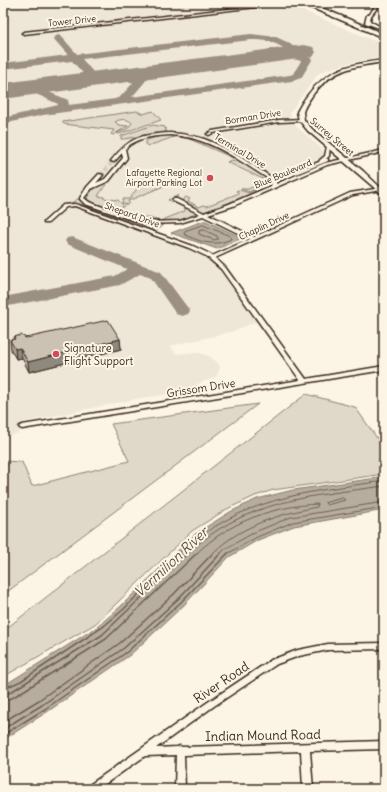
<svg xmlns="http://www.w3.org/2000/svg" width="387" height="792" font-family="Delius,sans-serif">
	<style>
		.built { fill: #eee6d6 }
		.green { fill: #e0d8c8; stroke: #8e8173 }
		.water { fill: #b7ad9e; stroke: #85796b }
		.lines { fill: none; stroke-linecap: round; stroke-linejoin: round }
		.shore-far1 { stroke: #6d5e51; stroke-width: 1 }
		.shore { stroke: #6d5e51; stroke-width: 1.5 }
		.taxiway { fill: #9c9082; fill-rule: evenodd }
		.runway { fill: #9c9082; fill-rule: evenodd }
		.minor-tunnel { stroke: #d5ccbd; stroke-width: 4; stroke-dasharray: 4 2; stroke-linecap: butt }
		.minor-casing { stroke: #3b2a1e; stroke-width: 3 }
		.tertiary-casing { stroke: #3b2a1e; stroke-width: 3 }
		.trunk-casing { stroke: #3b2a1e; stroke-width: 3 }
		.minor { fill: #fcf5e5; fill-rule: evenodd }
		.tertiary { fill: #fcf5e5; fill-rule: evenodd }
		.trunk { fill: #fcf5e5; fill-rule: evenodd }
		.wall { fill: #afa79a; stroke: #3b2a1e }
		.shaded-wall { fill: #8f887d; stroke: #3b2a1e }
		.building { fill: #ccc2b3; stroke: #3b2a1e }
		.poi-dot { fill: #d1495b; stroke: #fcf5e5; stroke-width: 1.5 }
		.labels { text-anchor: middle; stroke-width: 4; stroke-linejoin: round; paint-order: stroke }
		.far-street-label { font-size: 9px; fill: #3b2a1e; stroke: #fcf5e5 }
		.far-poi-label { font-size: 9px; fill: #3b2a1e; stroke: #fcf5e5; text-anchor: end }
		.poi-label { font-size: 11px; fill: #3b2a1e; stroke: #fcf5e5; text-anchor: start }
		.street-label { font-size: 11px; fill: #3b2a1e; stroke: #fcf5e5 }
		.near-street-label { font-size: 13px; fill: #3b2a1e; stroke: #fcf5e5 }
		.near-water-label { font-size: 14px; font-style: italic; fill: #605144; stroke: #fcf5e5 }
	</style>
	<rect width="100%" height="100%" fill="#fcf5e5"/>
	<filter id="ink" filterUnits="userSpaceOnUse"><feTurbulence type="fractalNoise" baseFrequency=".025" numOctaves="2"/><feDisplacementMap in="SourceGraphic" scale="8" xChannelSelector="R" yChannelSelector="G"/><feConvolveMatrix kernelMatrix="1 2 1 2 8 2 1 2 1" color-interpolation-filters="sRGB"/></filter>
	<g filter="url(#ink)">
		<path class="built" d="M3,3H242L247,5L222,9L226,12L292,6L384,45V57L349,63L326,70L318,74L290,112L291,118L296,126L322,149L324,153L322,158L228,199L140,230L206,256L224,272L258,321L231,332L170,346L176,354L197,352L209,356L218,363L220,368L216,377L197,384L200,390L141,398L20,423L22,428L19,433L3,438Z"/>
		<path class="green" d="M137,111L143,114L153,111L161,120L119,134L117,133L127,129L132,123C128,118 119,119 115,122L119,125L128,126L113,135L111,134L114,130L64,124L62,122Z
			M153,125L165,127L166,132C156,132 125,140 121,139V136Z
			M162,135C192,135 209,143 233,158L185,137L177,136L148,146L145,144L147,140Z
			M232,160L248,166L272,181L249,192L241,189H248L267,181L227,162Z
			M147,176L166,185L128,201L129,203L127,205L122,203L123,199H129Z
			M109,180L98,196L104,197L103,198L118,200L124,206L120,208L134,215L120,213L87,200C88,190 101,185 109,180Z
			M272,182L271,185L207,212H201L181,201L186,197L190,199L188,201L199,207L204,205L207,206L239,193L236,191L239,190L249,193Z
			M179,195L174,200L201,214C177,223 153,225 129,217L136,216L142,219L145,217L160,221L185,211V208L168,200Z
			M78,199L84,204L129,220L163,226L159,229H150L81,204L71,203Z
			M306,394L355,407L377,438L384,437V474L273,490L255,496L227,509L192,531L95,624L3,677V631Z
			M258,404L3,595V461L22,462L32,486L129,461L111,424Z"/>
		<path class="water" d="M203,221H206L242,238L217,249L171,233Z
			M384,477V510L294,526L258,540L229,557L184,605L130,655L47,712L3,740V686L97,627L121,606L195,534L230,512L257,499L293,490Z"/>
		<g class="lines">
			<path class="shore-far1" d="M203,225L230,236L231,239C215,247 199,242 184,234L185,231Z
				M204,230L217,236L218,239L214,240L199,234V231Z
				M343,498L345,500L327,505L325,503Z
				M178,554C240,498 305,492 384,481
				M187,554C243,500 312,496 384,486
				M196,554C228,522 273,506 318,504L317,507C279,514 239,526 212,554
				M220,554L225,549L255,532L291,517L384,502
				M227,554L257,537L293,522L384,507"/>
			<path class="shore" d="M3,689L21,681L104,626L124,609L179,553
				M3,694L9,693L102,635L188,553
				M3,700L12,698L106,639L197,553
				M3,722L39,700L120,643L174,594L213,553
				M3,729L42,705L124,648L178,599L221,553
				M3,735L45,709L127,652L181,602L228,553"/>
			<path class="taxiway" d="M58,35L61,36L77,54L251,34L276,37L289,43L295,48L297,50L294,53L311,58L312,60L301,78L292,81L43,115L3,124V118L58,105V104L36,94L9,91L8,89C17,78 56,95 68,100L69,105L115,99L120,97L133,83L128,80L112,78L111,76C117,70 131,73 138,77L141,73L158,68L163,71L162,73L149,77L132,97L290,75L293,74L301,61L283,56L282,54L286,50C275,41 264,40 251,40L82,59L99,79L94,82L90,81L72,61L3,69V63L68,55L53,38Z
				M72,237L161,272L190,311L188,314L182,316L176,314L151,278L140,274L120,285L3,307V297L115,276L127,269L67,244L65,241L67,238Z"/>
			<path class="runway" d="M304,45L313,47L316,52L313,57L3,99V83Z"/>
			<path class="minor-tunnel" d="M101,175L113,161"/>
			<g class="minor-casing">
				<path id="minor" d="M281,3H290L24,34L22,33L24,32Z
					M302,119L304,120L303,121L279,122L213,133L209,135L207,134L212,131L279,120Z
					M170,133C182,134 193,135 204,139C229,148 252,165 274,179L319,162L320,160L325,156L327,146L330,145L329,156L326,159H328V161L276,182V184L325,163L384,150V152L327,165L233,206L208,214L254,237L350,193L381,188V190L353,195L215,258L225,267L306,379L384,366V370L22,429L20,428L19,427L20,426L22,425L300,380L221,269L206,256L189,248L75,206L66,207L48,223H44V222L63,205L75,204L193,246L210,254L212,256L250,239L203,216L180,223L144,224L85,204L80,199V198L87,187L99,174L103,175L96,183L105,179L123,158L122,153L114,162L111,161C131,136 140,135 170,133ZM170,135C181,136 191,137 201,141C227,150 249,167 272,181L271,186L229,204L204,213L177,199H173V201L200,214L180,221L144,222L89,202L84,198L91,189L109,181L127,158L125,149C137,137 154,136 170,135Z
					M384,643V649L328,650L299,656L277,664L214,706L156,748L177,747L180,746L182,747L384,741V749L310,751L313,789H303L301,751L184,755L185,789H175L176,755L145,756L98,789H86L88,786L208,702L271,660L298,650L328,644Z"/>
			</g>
			<g class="tertiary-casing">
				<path id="tertiary" d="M377,3H381L370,17H368Z
					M384,60V62C355,66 333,69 314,93C310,99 305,105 303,112L304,120L312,129L363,171L384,191V196L308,131L299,120L297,112C300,106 303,101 307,96C328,68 351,64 384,60Z"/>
			</g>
			<g class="trunk-casing">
				<path id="trunk" d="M286,3H310L384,34V38L312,8Z
					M367,15H371L370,21L379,26V28L365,23Z"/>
			</g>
			<use href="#minor" class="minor"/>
			<use href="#tertiary" class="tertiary"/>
			<use href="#trunk" class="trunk"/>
		</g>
		<path class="wall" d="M14,337L26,338L120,339L121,349L29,372L22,358L16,359L11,350L10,340L14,339Z"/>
		<path class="shaded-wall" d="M120,339L121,349L29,372L28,362Z
			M20,348L22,358L16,359L15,349Z"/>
		<path class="building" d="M108,320L120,339L28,362L20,348L15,349L10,340L15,339L14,337L21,335L26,338Z"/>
	</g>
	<g class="poi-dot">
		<circle cx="210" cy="178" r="4"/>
		<circle cx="56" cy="354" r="4"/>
	</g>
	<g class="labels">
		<g class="far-street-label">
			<text transform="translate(72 21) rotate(-6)" y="3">Tower Drive</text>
			<text transform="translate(253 117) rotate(-9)" y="3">Borman Drive</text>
			<text transform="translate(332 137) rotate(40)" y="3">Surrey Street</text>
			<text transform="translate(240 151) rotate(31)" y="3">Terminal Drive</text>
			<text transform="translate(283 174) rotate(-23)" y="3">Blue Boulevard</text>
			<text transform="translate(132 215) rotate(20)" y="3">Shepard Drive</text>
			<text transform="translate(264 226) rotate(-25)" y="3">Chaplin Drive</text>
		</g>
		<g class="far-poi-label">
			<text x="202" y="176">Lafayette Regional<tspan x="202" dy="10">Airport Parking Lot</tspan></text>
		</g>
		<g class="poi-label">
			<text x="64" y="352">Signature<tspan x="64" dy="13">Flight Support</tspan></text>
		</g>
		<g class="street-label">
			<text transform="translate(201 388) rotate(-9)" y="4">Grissom Drive</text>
		</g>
		<g class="near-street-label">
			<text transform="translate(221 682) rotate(-34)" y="5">River Road</text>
			<text transform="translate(263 735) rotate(-1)" y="5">Indian Mound Road</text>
		</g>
		<g class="near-water-label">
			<text transform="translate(171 562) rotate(-43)" y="5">Vermilion River</text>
		</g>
	</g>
	<rect width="387" height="792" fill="none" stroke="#fcf5e5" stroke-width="16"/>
	<rect x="8" y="8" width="371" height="776" fill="none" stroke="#3b2a1e" stroke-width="1.5" filter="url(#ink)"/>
</svg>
